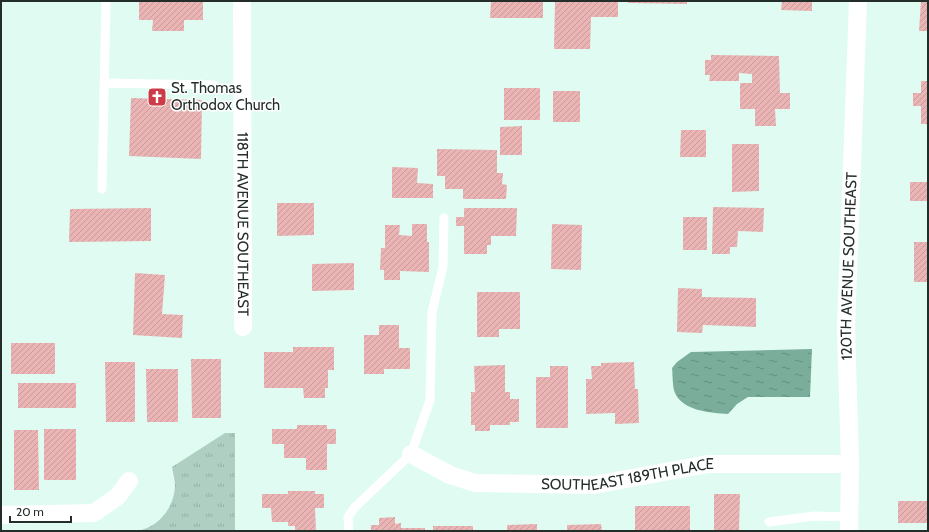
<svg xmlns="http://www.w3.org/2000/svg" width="929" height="532" font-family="Cabin,sans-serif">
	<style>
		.grass { fill: url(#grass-tufts) }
		.water { fill: url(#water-ripples) }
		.building { fill: url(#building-hatch) }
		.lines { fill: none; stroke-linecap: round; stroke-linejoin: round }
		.service { stroke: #fff; stroke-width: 9 }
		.minor { stroke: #fff; stroke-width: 18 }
		.labels { text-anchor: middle; stroke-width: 3; stroke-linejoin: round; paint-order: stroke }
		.poi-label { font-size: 15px; fill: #232e2a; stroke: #fff; text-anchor: start }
		.street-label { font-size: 15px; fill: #232e2a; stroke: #fff }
	</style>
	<defs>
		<pattern id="grass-tufts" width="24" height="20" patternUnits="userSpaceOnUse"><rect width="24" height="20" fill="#aecfc2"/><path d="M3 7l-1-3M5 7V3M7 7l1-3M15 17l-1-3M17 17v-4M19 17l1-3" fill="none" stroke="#95b2a7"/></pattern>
		<pattern id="water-ripples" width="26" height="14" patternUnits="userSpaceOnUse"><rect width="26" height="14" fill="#7aae9b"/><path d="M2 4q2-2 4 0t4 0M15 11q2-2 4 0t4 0" fill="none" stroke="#648e7f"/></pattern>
		<pattern id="building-hatch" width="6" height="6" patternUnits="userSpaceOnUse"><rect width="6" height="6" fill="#e9b4b3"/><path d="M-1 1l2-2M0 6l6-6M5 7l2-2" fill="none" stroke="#c89b9a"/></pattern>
	</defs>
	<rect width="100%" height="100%" fill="#e0fcf2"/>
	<path class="grass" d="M225,433H235V531H137C159,527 174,508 175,486C175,480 173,473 172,467Z"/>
	<path class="water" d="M812,349L810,397H748L737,404L728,414C711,413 683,411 675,393C672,386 673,375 672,368L677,362L691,352Z"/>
	<path class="building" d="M139,1H203V20H184V31H152L153,20H139Z
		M491,1H543V18H490Z
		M555,1H618V17H591L590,49H554Z
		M628,1H687V4L628,3Z
		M782,1H812V11L781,10Z
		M921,1H928V31H919Z
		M711,55L779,56L780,93H790V109H775L776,126H755V109H740V83H752V74L739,73V81H709L710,75H705V60H711Z
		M921,81H928V124H921V106H913V93H921Z
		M504,88H540V120H504Z
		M553,91H580V122H553Z
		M131,98L202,100L201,159L129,156Z
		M522,126V155H500V127Z
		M681,130H706V157H680Z
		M732,144H759V191L732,192Z
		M437,149L497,150V173H503L502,184L507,185L506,199H463V189H445V176H437Z
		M392,167L418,168L417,183L433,184V198H392Z
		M910,182H928V201H910Z
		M277,203H314V235L277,236Z
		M713,207L764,208L763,232L738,231L737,247H730V254H712Z
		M151,208V241L69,242L70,209Z
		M464,208H517L516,236H491V245H487V254H464V226H456V217H464Z
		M683,217H707V250H683Z
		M412,224H427V242H429V272L400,271V280H384V270H380L381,248H385V225H400L399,235L412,236Z
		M552,224L582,225L581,270L551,269Z
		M914,242H928V282H914Z
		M354,263V290L312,291V264Z
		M135,273L165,275L162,314L183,315L182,338L133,335Z
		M678,288L702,289V297L756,298V327L703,325L702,333L677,332Z
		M477,292H520V329H499V337H477Z
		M379,325H399V348H410V369H384V374H364V335H379Z
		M11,343H55V374H11Z
		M293,347H334V370H328V388H325V398H304L303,388H264V352H293Z
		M191,359H221V418H192Z
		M105,362H135V422H106Z
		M634,362L635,389H638L639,423L615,424V413L586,414V379H592L591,366H601V363Z
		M505,365V392H510V399H519V422H510V425H490V431H475V425H471V392H475L474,366Z
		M550,366H568V428H536V377H550Z
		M146,369H178V422H147Z
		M18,383H76V408H18Z
		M297,425H327V429H336V444H327V470H306V458H284V444H272V429H297Z
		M44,429H76V480H44Z
		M14,430H38L39,490H14Z
		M288,491H315V494H324V508H315L316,531H295V526H288V522H272L271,508H262V494H288Z
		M714,494H740L739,531H714Z
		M898,501H928V523H898Z
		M635,506H690V531H635Z
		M395,517V524L401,523V528H425V531H371V525H379V518Z
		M537,524V531H507V525Z
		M601,524L602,531H567V525Z
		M433,526H473V531H433Z"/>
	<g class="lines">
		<path class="service" d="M105,83L214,85
			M102,189L106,1
			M769,522L814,516L849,517
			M349,531L348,517L355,507L411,454L430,400L432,312L443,267L444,218"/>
		<g class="minor">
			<path id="s1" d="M242,1L243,327"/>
			<path id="s2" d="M411,454L450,475L475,483L594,485L708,464H850"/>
			<path d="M1,515L94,513L118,496L129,481"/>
			<path id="s3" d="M849,531L850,464L846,328L858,1"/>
		</g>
	</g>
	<defs>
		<g id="church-square" transform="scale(1)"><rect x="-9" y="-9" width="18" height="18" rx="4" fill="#cc3c48" stroke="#fff"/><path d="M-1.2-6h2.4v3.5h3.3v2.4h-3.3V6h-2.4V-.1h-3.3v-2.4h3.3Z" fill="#fff"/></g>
	</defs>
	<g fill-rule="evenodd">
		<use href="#church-square" x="157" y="97"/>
	</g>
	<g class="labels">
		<g class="poi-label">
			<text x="171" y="93">St. Thomas<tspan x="171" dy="17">Orthodox Church</tspan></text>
		</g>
		<g class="street-label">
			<text dy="5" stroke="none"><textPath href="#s1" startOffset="223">118TH AVENUE SOUTHEAST</textPath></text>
			<text dy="5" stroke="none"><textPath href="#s3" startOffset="265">120TH AVENUE SOUTHEAST</textPath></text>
			<text dy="5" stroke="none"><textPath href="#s2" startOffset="224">SOUTHEAST 189TH PLACE</textPath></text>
		</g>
	</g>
	<rect width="929" height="532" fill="none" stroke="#232e2a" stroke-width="4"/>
	<path d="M10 516v6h61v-6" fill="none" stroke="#232e2a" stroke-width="2"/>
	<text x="16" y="516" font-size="12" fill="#232e2a" stroke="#ffffff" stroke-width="3" paint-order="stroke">20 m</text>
</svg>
